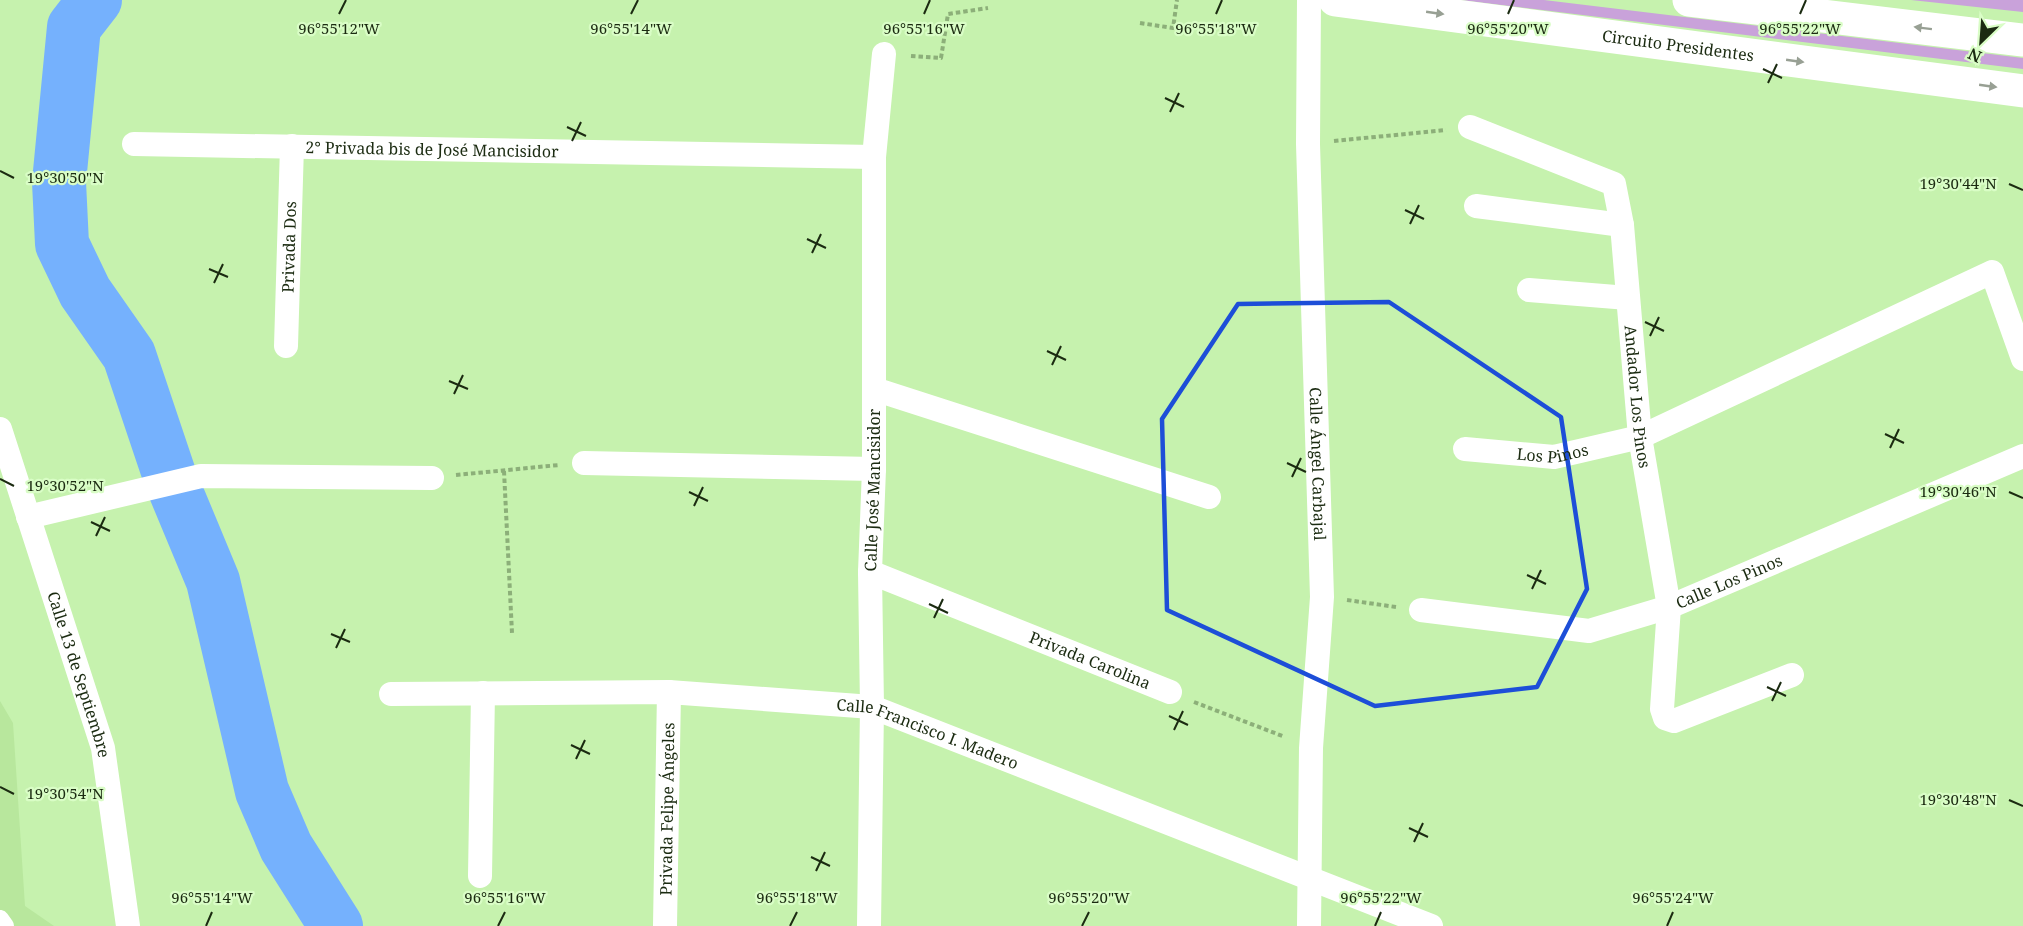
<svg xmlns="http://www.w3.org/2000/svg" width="2023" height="926" font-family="'Noto Serif',serif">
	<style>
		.built { fill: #b8e79d }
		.green { fill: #c9a2da }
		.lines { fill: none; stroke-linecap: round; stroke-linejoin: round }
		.river { stroke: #75b1fd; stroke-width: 54 }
		.path { stroke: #8caf79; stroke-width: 4; stroke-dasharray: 4.5 3; stroke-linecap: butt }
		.pedestrian { stroke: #fff; stroke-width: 18 }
		.minor { stroke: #fff; stroke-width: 24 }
		.primary { stroke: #fff; stroke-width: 33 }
		.oneway { fill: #98a094 }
		.marked { fill: none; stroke: #1d4ed8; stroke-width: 4.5; stroke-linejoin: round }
		.ticks { fill: none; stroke: #1b2b11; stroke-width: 2 }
		.labels { text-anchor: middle; stroke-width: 4.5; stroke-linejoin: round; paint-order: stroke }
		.street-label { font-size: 16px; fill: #1b2b11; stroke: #d9fdc6 }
		.ticks-label { font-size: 15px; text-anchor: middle; fill: #1b2b11; stroke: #d9fdc6; stroke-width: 4.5; stroke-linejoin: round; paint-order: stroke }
	</style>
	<rect width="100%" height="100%" fill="#c6f2ae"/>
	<path class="built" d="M0,701L13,723L25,906L54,926H0Z"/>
	<path class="green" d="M1461,0H1544L2023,58V69Z
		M1911,0H2023V12Z"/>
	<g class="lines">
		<path class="river" d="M95,0L74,27L59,182L62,244L85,292L129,355L171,480L213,581L262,791L286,847L336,926"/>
		<path class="path" d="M1140,23L1173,28L1177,0
			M911,56L941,58L948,14L988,8
			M1334,141L1446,130
			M504,471L512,633
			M456,475L559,465
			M1347,600L1396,607
			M1194,702L1285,737"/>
		<path class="pedestrian" d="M0,919L5,926"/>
		<g class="minor">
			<path id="s1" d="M1309,0L1308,144L1322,597L1311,748L1309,926"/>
			<path id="s2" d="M1470,127L1614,184L1622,225L1640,437L1669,607L1662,709L1665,718L1674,721L1792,675"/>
			<path id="s3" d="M134,144L874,157"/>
			<path d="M1476,206L1622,225"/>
			<path d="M1529,290L1628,298"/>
			<path id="s4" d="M286,346L292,146"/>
			<path d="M874,389L1209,497"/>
			<path id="s5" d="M0,429L103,748L128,926"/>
			<path id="s6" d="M1465,449L1554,457L1640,437L1992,272L2023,359"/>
			<path d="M584,463L874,469"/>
			<path d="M28,517L201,476L432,478"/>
			<path id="s7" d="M870,572L1170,692"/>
			<path id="s8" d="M1421,610L1589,631L1669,607L2023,456"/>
			<path id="s9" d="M391,694L669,692L872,707L1431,926"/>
			<path d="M480,876L483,693"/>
			<path id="s10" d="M665,926L669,692"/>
			<path id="s11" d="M869,926L872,707L870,572L874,469V157L884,54"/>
		</g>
		<g class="primary">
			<path id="s12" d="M1335,0L2023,91"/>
			<path d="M1689,0L2023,40"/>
		</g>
	</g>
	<defs><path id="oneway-solid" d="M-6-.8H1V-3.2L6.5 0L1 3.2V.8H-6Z" transform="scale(1.5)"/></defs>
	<g class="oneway">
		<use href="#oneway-solid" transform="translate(1435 13) rotate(8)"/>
		<use href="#oneway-solid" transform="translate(1923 28) rotate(-173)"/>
		<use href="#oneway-solid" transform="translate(1795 61) rotate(8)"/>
		<use href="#oneway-solid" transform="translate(1988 86) rotate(8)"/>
	</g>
	<path class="marked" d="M1389,302L1561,417L1587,589L1537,687L1375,706L1167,610L1162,419L1238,304Z"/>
	<path class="ticks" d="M339,14L346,0M631,14L638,0M924,14L930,0M1216,14L1222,0M1508,14L1514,0M1800,14L1806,0M1763,69L1782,78M1768,83L1777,64M1165,98L1184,107M1170,112L1179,93M567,127L586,136M572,141L581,122M0,171L14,178M2009,184L2023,190M1405,210L1424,219M1410,224L1419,205M807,239L826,248M812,253L821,234M209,269L228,277M214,283L223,264M1645,322L1664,331M1650,336L1659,317M1047,351L1066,360M1052,365L1061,346M449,381L468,389M454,394L463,375M1885,434L1904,443M1890,448L1899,429M1287,463L1306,472M1292,477L1301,458M0,479L14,486M689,492L708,501M2009,492L2023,498M694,506L703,487M91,522L110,531M96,536L105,517M1527,575L1546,584M1532,589L1541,570M929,604L948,613M934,618L943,599M331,634L350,642M336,648L345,629M1767,687L1786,696M1772,701L1781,682M1169,716L1188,725M1174,730L1183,711M571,745L590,754M576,759L585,740M0,787L14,794M2009,800L2023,806M1409,828L1428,837M1414,842L1423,823M811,857L830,866M816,871L825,852M206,926L212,912M498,926L505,912M790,926L797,912M1082,926L1089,912M1375,926L1381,912M1667,926L1673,912"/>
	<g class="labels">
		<g class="street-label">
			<text dy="6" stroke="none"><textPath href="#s12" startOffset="346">Circuito Presidentes</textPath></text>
			<text dy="6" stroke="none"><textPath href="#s3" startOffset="298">2° Privada bis de José Mancisidor</textPath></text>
			<text dy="6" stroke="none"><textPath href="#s4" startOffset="99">Privada Dos</textPath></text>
			<text dy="6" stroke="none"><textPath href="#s2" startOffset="369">Andador Los Pinos</textPath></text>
			<text dy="6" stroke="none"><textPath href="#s6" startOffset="88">Los Pinos</textPath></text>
			<text dy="6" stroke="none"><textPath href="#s1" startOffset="464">Calle Ángel Carbajal</textPath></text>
			<text dy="6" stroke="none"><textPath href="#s11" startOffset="436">Calle José Mancisidor</textPath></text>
			<text dy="6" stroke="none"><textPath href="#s8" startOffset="318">Calle Los Pinos</textPath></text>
			<text dy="6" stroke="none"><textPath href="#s7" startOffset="237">Privada Carolina</textPath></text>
			<text dy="6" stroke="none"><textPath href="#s5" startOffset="258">Calle 13 de Septiembre</textPath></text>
			<text dy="6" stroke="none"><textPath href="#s9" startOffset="542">Calle Francisco I. Madero</textPath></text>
			<text dy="6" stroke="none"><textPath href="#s10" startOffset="117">Privada Felipe Ángeles</textPath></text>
		</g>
	</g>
	<g class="ticks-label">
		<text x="339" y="34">96°55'12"W</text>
		<text x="631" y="34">96°55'14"W</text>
		<text x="924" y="34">96°55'16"W</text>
		<text x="1216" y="34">96°55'18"W</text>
		<text x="1508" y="34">96°55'20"W</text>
		<text x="1800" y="34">96°55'22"W</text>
		<text x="65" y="183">19°30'50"N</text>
		<text x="1958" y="189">19°30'44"N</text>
		<text x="65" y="491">19°30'52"N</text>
		<text x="1958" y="497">19°30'46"N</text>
		<text x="65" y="799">19°30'54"N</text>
		<text x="1958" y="805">19°30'48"N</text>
		<text x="212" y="903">96°55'14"W</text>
		<text x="505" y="903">96°55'16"W</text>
		<text x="797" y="903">96°55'18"W</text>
		<text x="1089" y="903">96°55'20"W</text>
		<text x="1381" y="903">96°55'22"W</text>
		<text x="1673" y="903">96°55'24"W</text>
	</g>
	<g transform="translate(1981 42) rotate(205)" stroke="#d9fdc6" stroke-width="4.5" paint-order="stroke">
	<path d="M0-4.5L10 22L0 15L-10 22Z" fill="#1b2b11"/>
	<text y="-9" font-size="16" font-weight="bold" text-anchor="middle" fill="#1b2b11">N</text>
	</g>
</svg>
